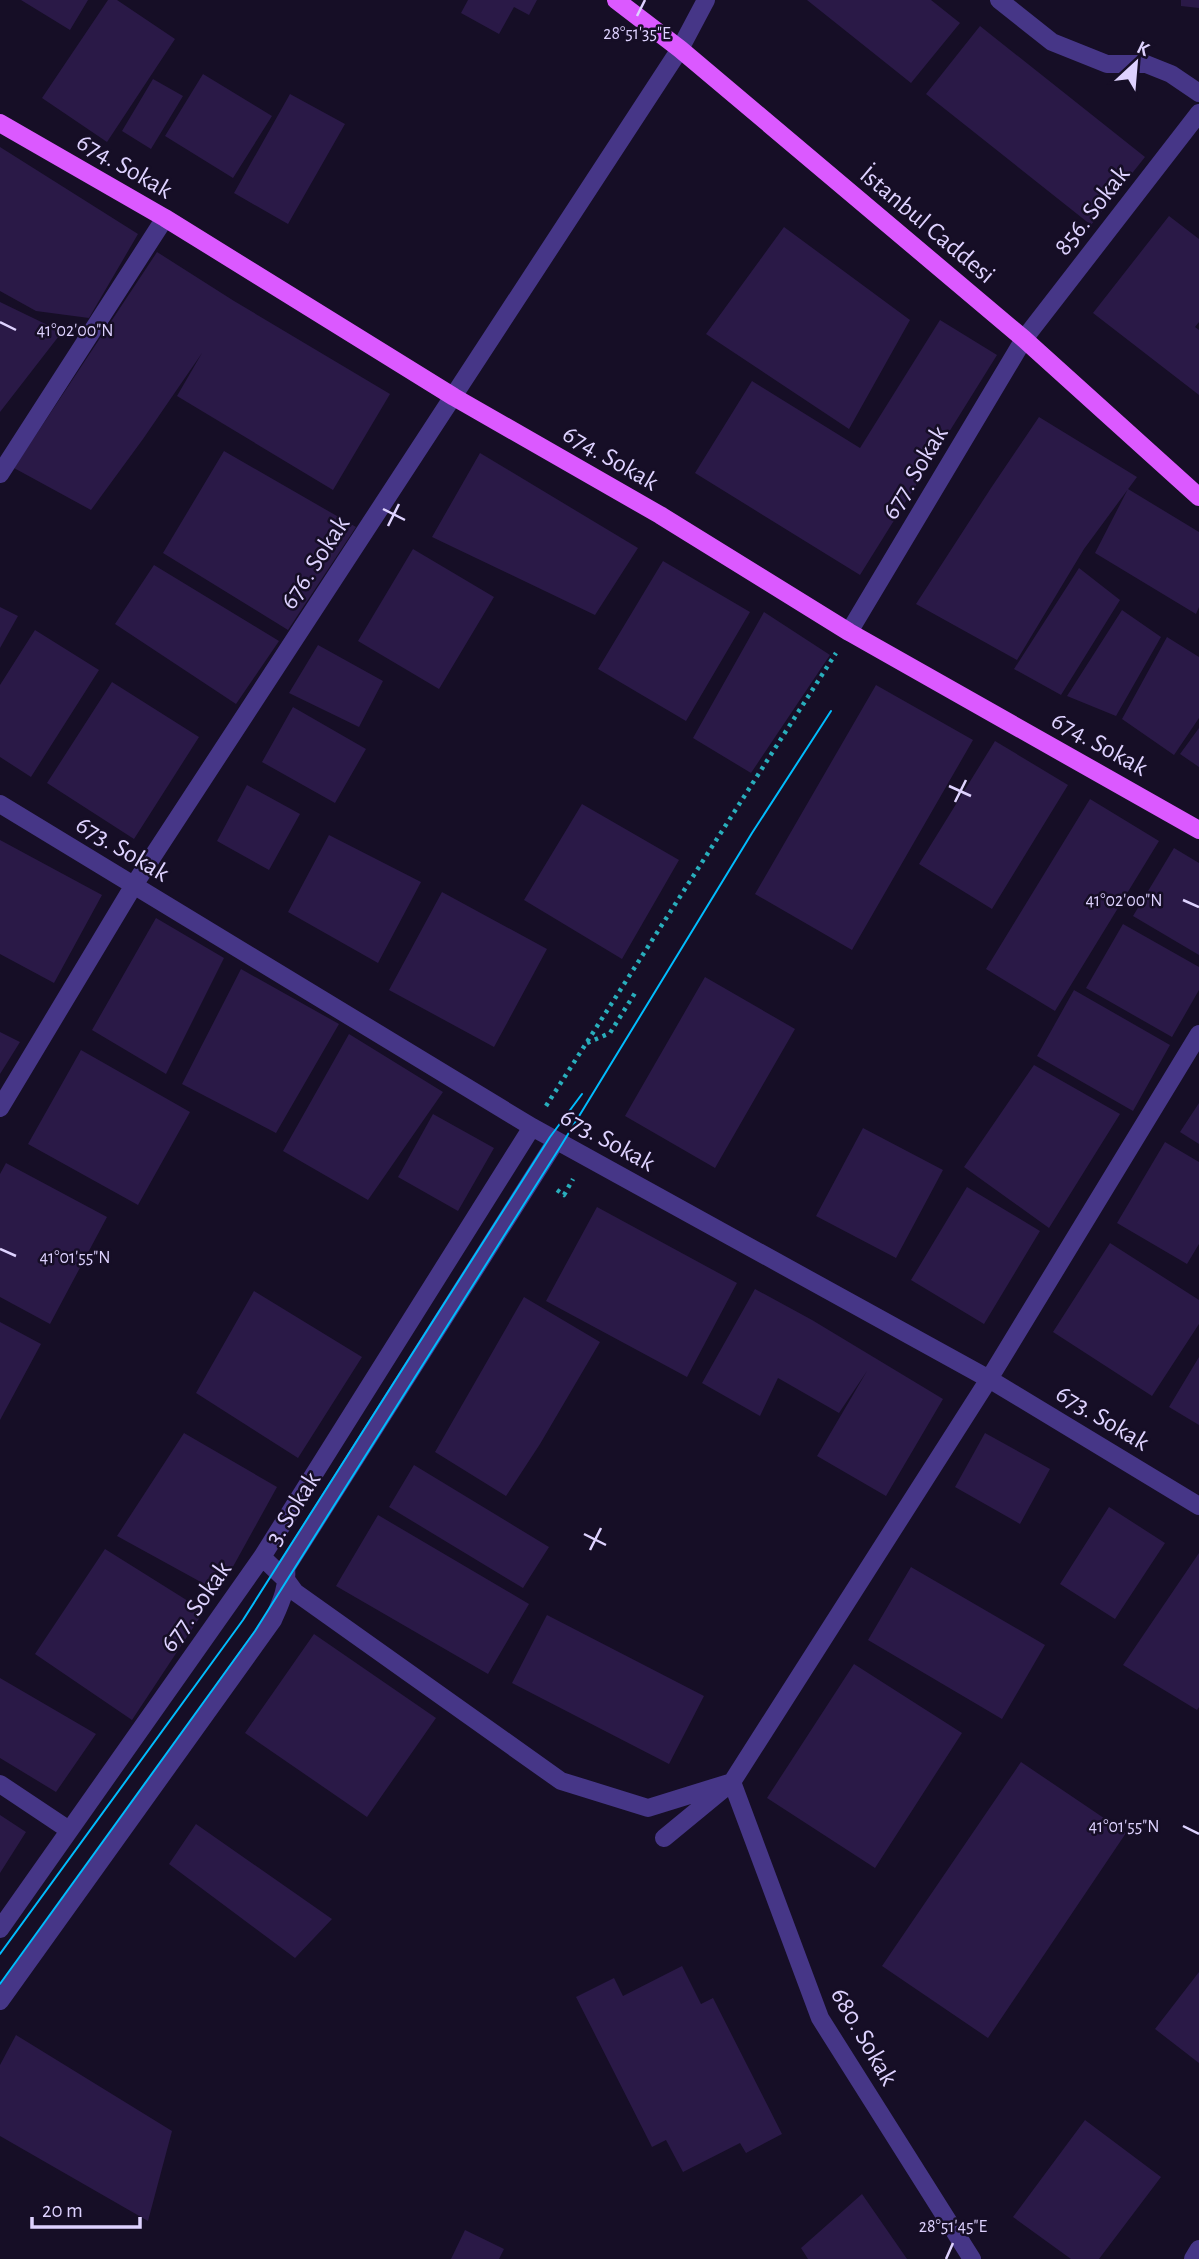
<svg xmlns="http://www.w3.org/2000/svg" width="1199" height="2259" font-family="'Alegreya Sans',sans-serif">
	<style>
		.building { fill: #2a1947 }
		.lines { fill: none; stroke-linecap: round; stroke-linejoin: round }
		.path { stroke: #29aebc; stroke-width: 4.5; stroke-dasharray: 3.5 5; stroke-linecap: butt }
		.minor { stroke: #463687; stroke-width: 18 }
		.major { stroke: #db59ff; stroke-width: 18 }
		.tram { stroke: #00bcfd; stroke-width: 2 }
		.ticks { fill: none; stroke: #ded2ff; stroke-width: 2.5 }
		.labels { text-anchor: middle; stroke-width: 5; stroke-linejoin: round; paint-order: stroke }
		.street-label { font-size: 26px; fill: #ded2ff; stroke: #160e26 }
		.ticks-label { font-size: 18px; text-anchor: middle; fill: #ded2ff; stroke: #160e26; stroke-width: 5; stroke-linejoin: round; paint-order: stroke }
	</style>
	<rect width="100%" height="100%" fill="#160e26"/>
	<path class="building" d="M21,0H88L70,30Z
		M108,0H117L175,39L107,142L42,98Z
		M468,0H537L529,15L514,7L499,34L461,13Z
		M807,0H931L960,23L911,83Z
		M1181,0H1199V8L1181,6Z
		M980,26L1145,157L1091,225L926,94Z
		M203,74L272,116L233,178L165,136Z
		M153,79L183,96L151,149L122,131Z
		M290,94L345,124L288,224L234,193Z
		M0,147L138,234L89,318L36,311L0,291Z
		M1169,216L1199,239V322L1195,327L1199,330V395L1093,313Z
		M784,227L910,320L849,429L706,334Z
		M157,252L234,301L390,394L333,490L177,396L202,353L143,439L91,510L14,468Z
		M0,302L62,332L0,412Z
		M940,320L997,355L860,575L695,473L752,381L860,448Z
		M1039,417L1137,477L1084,549L1017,660L916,604L991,488Z
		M224,451L356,527L288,630L163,553Z
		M480,453L638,548L595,615L432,537Z
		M1128,489L1199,532V607L1196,614L1095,553Z
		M413,549L494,597L439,689L358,641Z
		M663,561L750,612L686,721L598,669Z
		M154,565L279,641L236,704L115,624Z
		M1079,568L1120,600L1061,695L1014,669Z
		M0,607L18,616L0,648Z
		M1122,610L1161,637L1116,716L1067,696Z
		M764,612L830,655L751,773L693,738Z
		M35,630L99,670L31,777L0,757V685Z
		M1167,637L1199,657V718L1174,755L1122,719Z
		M318,645L383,681L359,727L289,693Z
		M112,682L199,737L134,839L47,783Z
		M876,685L973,740L852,950L755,894Z
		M293,707L366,749L335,803L262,762Z
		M1199,728V767L1180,754Z
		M995,741L1068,785L992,909L919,864Z
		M247,785L300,814L269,870L217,841Z
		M1090,799L1159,841L1055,1011L986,969Z
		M582,804L679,860L622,959L524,900Z
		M329,835L421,882L378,963L288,912Z
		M0,840L102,895L54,983L0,954Z
		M1174,848L1199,863V955L1133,916Z
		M442,892L547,949L494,1047L389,990Z
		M156,918L224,958L166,1074L92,1030Z
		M1123,924L1199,967V990L1172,1037L1086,988Z
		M241,969L339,1024L276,1133L182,1084Z
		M705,977L795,1029L715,1168L625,1116Z
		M1074,990L1170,1045L1133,1111L1037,1056Z
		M0,1032L20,1042L0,1074Z
		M349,1034L443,1092L368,1200L283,1151Z
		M81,1050L190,1112L138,1205L28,1144Z
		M1034,1065L1120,1114L1049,1228L964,1167Z
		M1199,1103V1144L1180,1132Z
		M433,1114L494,1148L458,1211L398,1177Z
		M863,1128L943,1170L896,1258L816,1216Z
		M1165,1142L1199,1162V1244L1187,1264L1117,1223Z
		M6,1163L107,1217L50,1324L0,1297V1174Z
		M967,1187L1040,1231L984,1324L911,1280Z
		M597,1207L737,1283L687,1377L546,1301Z
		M1110,1243L1199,1300V1324L1152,1396L1053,1332Z
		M755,1289L812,1320L943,1399L886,1496L817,1456L867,1371L839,1413L778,1378L760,1416L702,1383Z
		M254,1291L362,1357L298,1458L196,1393Z
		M524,1297L600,1342L540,1444L506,1496L435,1452Z
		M0,1322L41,1344L0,1420Z
		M1199,1357V1425L1169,1407Z
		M184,1433L277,1487L219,1592L117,1536Z
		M985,1433L1050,1469L1020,1524L955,1487Z
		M414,1465L549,1547L523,1588L389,1507Z
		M1109,1507L1165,1543L1115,1619L1060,1584Z
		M378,1515L529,1604L488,1674L336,1586Z
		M105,1549L204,1611L132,1720L35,1654Z
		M1199,1553V1707L1197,1710L1123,1665Z
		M911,1567L1045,1645L1002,1719L868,1640Z
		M547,1615L704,1696L669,1764L512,1683Z
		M314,1634L436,1718L367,1817L245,1733Z
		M854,1664L962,1733L875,1868L767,1798Z
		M0,1678L96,1734L56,1792L0,1758Z
		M1021,1762L1126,1833L988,2038L882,1966Z
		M0,1815L26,1832L0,1873Z
		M196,1824L332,1919L295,1958L169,1864Z
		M682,1966L701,2004L713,1998L782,2134L746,2153L740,2143L683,2172L666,2140L652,2147L576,1997L614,1978L623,1996Z
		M1199,1972V2063L1155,2029Z
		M16,2035L172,2131L148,2221L0,2136V2065Z
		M1085,2120L1161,2177L1099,2259H1071L1013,2217Z
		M862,2194L907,2259H808L801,2248Z
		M465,2230L504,2249L499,2259H451Z"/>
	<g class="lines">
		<path class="path" d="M587,1043L610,1033L635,993
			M546,1106L836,653
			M557,1190L564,1195L573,1179"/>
		<path class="minor" d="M999,0L1052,42L1107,64H1146L1171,74L1199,93
			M0,474L165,218
			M849,632L1024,339L1199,113
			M0,804L532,1127L989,1379L1199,1506
			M0,1108L134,885L680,49L706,0
			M262,1557L287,1581L295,1592L561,1781L648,1808L732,1782L989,1379L1199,1034
			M0,1784L69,1830
			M664,1838L732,1782L820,2018L972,2259
			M0,1929L262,1557L532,1127
			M0,2001L273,1620C281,1602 288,1588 286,1568L556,1141
			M1193,2259L1199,2249"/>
		<path class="major" d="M616,0L680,49L1024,339L1199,497
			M0,123L165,218L454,397L660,515L849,632L1199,830"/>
		<path class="tram" d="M0,1954L243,1620L550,1137L582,1094
			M0,1984L255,1631L562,1144L752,833L831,711"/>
	</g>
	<path class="ticks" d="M637,16L645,0M0,322L16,330M383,509L405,520M388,526L399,504M949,786L971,796M955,802L966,780M1183,900L1199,907M0,1249L16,1256M584,1534L606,1545M590,1550L601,1528M1183,1826L1199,1834M946,2259L953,2243"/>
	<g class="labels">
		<g class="street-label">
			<text transform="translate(125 165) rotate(30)" y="9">674. Sokak</text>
			<text transform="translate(1091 210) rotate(-52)" y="9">856. Sokak</text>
			<text transform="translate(928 224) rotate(40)" y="9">İstanbul Caddesi</text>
			<text transform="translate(611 457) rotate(30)" y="9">674. Sokak</text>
			<text transform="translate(914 472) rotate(-59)" y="9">677. Sokak</text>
			<text transform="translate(314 562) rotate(-57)" y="9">676. Sokak</text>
			<text transform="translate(1100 743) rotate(29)" y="9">674. Sokak</text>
			<text transform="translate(123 848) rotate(31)" y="9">673. Sokak</text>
			<text transform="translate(608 1139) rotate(29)" y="9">673. Sokak</text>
			<text transform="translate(1103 1417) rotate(31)" y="9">673. Sokak</text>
			<text transform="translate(292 1508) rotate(-58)" y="9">3. Sokak</text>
			<text transform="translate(195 1606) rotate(-55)" y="9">677. Sokak</text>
			<text transform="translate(865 2036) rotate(60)" y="9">680. Sokak</text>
		</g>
	</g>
	<g class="ticks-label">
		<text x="637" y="39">28°51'35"E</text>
		<text x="75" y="336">41°02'00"N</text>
		<text x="1124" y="906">41°02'00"N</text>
		<text x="75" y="1263">41°01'55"N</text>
		<text x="1124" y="1832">41°01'55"N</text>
		<text x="953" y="2232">28°51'45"E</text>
	</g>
	<g transform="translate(1136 63) rotate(26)" stroke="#160e26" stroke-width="5" paint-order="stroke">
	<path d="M0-5L12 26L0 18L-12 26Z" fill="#ded2ff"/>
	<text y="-10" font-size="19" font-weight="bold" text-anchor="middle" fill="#ded2ff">K</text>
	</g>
	<path d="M32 2217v10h108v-10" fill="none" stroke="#ded2ff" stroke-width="3.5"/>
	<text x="42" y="2217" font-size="21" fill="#ded2ff" stroke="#160e26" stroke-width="5" paint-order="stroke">20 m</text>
</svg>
